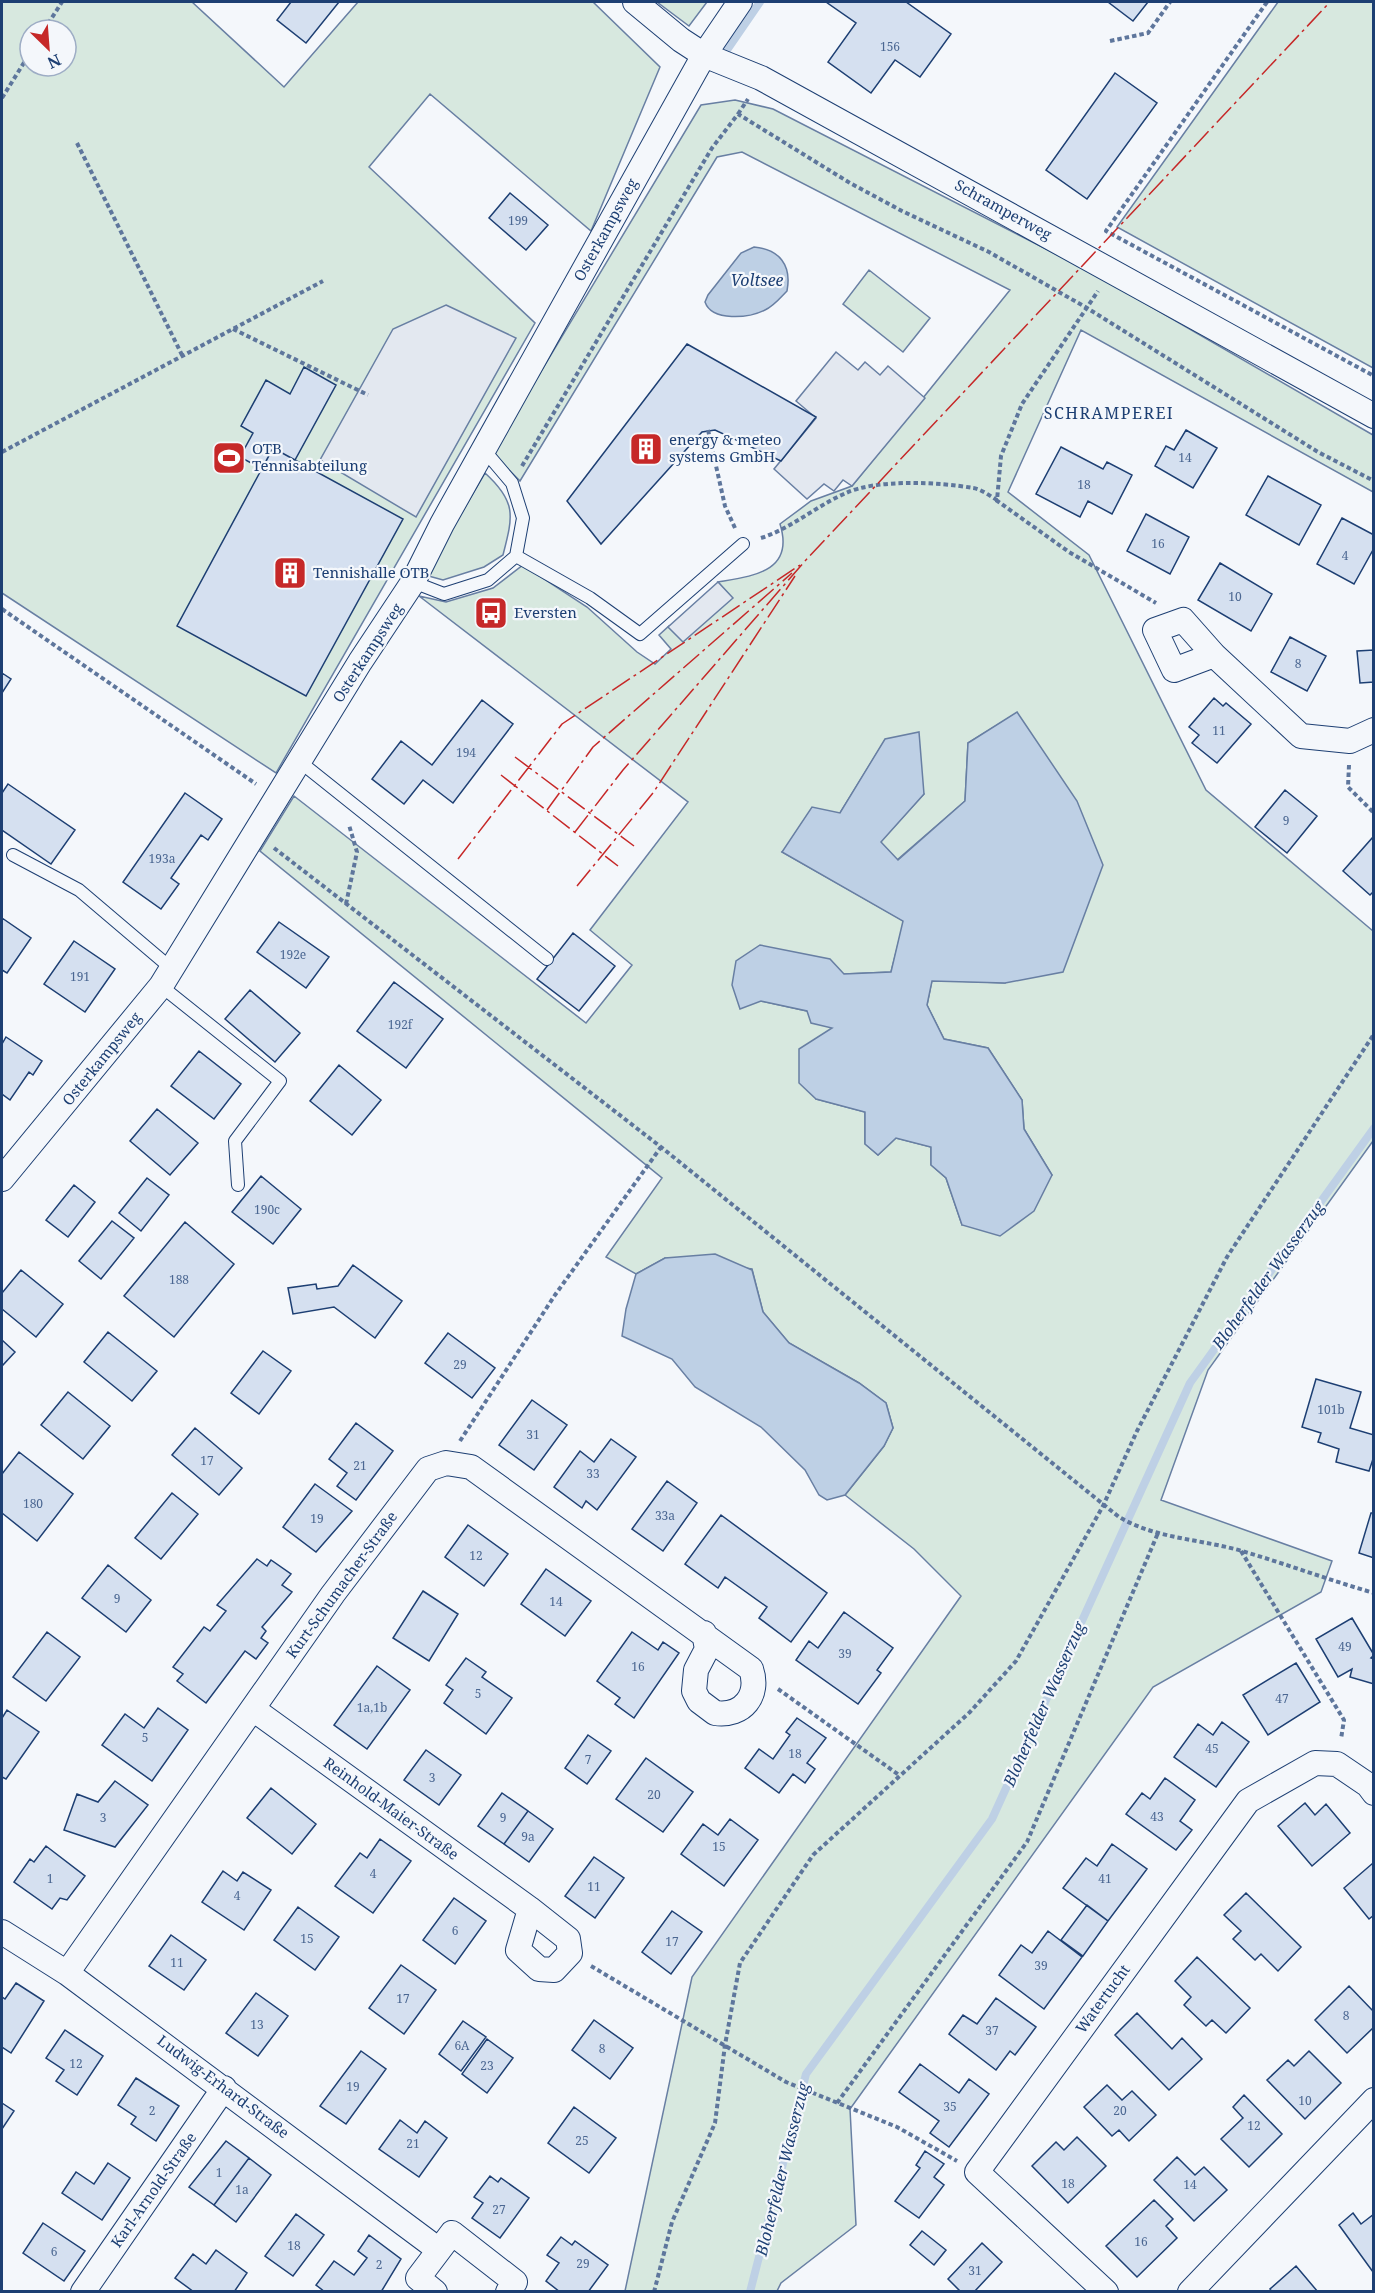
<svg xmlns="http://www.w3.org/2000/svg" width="1375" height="2293" font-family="'Noto Serif',serif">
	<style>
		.green { fill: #d7e8df; stroke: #687fa3; stroke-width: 1.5; fill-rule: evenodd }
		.parking { fill: #e3e8f0; stroke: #687fa3; stroke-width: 1.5 }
		.water { fill: #bed0e5; stroke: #687fa3; stroke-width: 1.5 }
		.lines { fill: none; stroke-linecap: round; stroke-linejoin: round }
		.stream { stroke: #bed0e5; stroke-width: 8 }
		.building { fill: #d5e0f0; stroke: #1d3f73; stroke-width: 1.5 }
		.lane-casing { stroke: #1d3f73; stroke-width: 14 }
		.street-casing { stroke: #1d3f73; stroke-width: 26 }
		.path { stroke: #5e769c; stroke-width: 4; stroke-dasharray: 4.5 3; stroke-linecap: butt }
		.lane { stroke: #f4f7fb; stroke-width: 12 }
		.street { stroke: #f4f7fb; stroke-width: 24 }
		.power { stroke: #c62828; stroke-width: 1.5; stroke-dasharray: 21 4.5 3 4.5; stroke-linecap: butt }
		.labels { text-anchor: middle; stroke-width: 4.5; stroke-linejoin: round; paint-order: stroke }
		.number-label { font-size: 12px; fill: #4b6792 }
		.street-label { font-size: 15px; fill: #1d3f73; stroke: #f4f7fb }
		.poi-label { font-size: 15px; fill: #1d3f73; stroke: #f4f7fb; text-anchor: start }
		.water-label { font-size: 16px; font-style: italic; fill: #1d3f73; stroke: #f4f7fb }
		.neighbourhood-label { font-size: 16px; letter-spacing: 1.5px; fill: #1d3f73; stroke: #f4f7fb }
	</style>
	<rect width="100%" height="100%" fill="#f4f7fb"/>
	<path class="green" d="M2,2H192L284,87L358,2H593L660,67L591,231L430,94L369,167L535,323L276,773L2,593ZM30,30H66V66H30Z
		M657,2H707L689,26Z
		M1278,2H1373V368L1117,227Z
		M735,100L773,109L1091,272L1373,435V492L1081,330L1008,492L1089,555L1206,790L1373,931V1141L1208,1370L1161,1500L1332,1561L1321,1592L1153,1687L850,2109L856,2225L781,2283L777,2291H625L692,1977L961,1596L914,1549L845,1495L884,1446L893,1428L886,1403L859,1383L789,1343L763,1312L752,1269L665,1258L636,1274L606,1257L662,1178L260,851L294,796L586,1023L632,965L590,930L688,802L419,596L446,602L493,588L523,565L587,607L637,652L655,664L671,649L659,635L669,626L732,598L718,582C753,576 795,572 780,524L811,501L852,486L1010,290L742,152L717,157L520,481L492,453L701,105ZM1017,713L1005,983L932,980L927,1005L944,1039L988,1048L1022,1100L1024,1129L1052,1175L962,1225L946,1178L931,1165V1147L896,1138L878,1155L865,1144V1112L816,1099L832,1028L807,1011L761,1001L844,974L891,972L904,921L782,852L840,813L885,740L924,794L880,842L897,860L965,801L968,743Z
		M869,270L930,318L903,352L843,304Z
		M485,473C517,502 513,516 503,555L484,567L443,580L425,575Z"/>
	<path class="parking" d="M446,305L516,338L416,517L320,460L393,329Z
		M836,352L858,370L865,362L880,375L888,366L925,398L852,486L843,480L834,491L824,484L807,499L774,469L816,418L796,401Z
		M718,582L733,598L683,642L668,627Z"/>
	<path class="water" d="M754,247C779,249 792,265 787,291C780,298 774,306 765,310C749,318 712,322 705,302L708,295L741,253Z
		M1017,712L1077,801L1103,865L1063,972L1005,983L932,981L927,1005L944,1039L988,1048L1022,1100L1024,1129L1052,1175L1034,1211L1000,1236L962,1225L946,1178L931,1165V1147L896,1138L878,1155L865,1144V1112L816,1099L799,1083V1049L832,1028L811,1023L807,1011L761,1001L740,1009L732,985L736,961L760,945L830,959L844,974L891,972L903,921L782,852L812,807L840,813L885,739L919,732L924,794L881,842L898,860L965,801L968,743Z
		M715,1254L752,1270L763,1312L789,1343L859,1383L886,1403L893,1428L884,1446L845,1495L827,1500L819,1495L805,1470L761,1427L695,1387L672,1359L622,1336L626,1309L636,1274L665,1258Z"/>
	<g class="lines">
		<path class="stream" d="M727,50L760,2
			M750,2292L806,2074L992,1819L1190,1383L1374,1128"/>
	</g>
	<path class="building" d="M291,2H339L306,43L277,20Z
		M826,2H906L951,34L920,77L895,60L871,93L828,62L856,23Z
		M1108,2H1148L1133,21Z
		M1115,73L1157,103L1087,199L1046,170Z
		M510,193L548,225L526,250L489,218Z
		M687,344L816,417L781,461L715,430L702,432L601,544L567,501Z
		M304,367L336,385L295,460L273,448L262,469L240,457L253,433L241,426L266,380L290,394Z
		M1186,430L1217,448L1193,488L1155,466L1166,446L1174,450Z
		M1061,447L1103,469L1107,462L1132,475L1112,514L1088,501L1080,517L1036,494Z
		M273,448L403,519L306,696L177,626Z
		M1268,476L1321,505L1299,545L1246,515Z
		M1146,514L1189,537L1170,574L1127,551Z
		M1342,518L1374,535V548L1354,584L1317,564Z
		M1220,563L1272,594L1251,631L1198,600Z
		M1290,637L1326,656L1307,691L1271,672Z
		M1374,650V682L1360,683L1357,651Z
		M2,673L11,679L2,693Z
		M1214,698L1223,706L1226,703L1251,724L1217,763L1192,743L1199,735L1189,727Z
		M482,700L513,724L453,803L423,780L404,804L372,779L401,741L432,765Z
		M8,784L75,830L51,864L2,830V793Z
		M1285,790L1317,816L1287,853L1255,827Z
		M185,793L222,819L208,840L201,835L171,878L179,884L161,909L123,882Z
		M1373,837L1374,891L1370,895L1343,871Z
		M2,918L31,938L7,973L2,970Z
		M279,922L329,957L306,988L257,952Z
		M573,933L615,966L579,1011L537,979Z
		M74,941L115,969L85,1012L44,984Z
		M394,982L443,1019L406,1068L357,1031Z
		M250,990L300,1033L275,1062L225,1019Z
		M6,1037L42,1061L33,1075L29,1072L10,1100L2,1094V1044Z
		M199,1051L241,1084L214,1119L171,1086Z
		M339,1065L381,1100L352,1135L310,1101Z
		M157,1109L198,1143L170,1175L130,1141Z
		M261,1176L301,1209L273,1244L232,1212Z
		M147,1178L169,1195L141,1231L119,1213Z
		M74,1185L95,1202L68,1237L46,1220Z
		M112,1221L134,1238L101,1279L79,1261Z
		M185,1222L234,1264L174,1337L124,1296Z
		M353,1265L402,1301L375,1338L334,1307L293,1314L288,1288L316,1284L317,1289L338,1286Z
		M21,1270L63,1304L36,1337L2,1309V1293Z
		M108,1332L157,1371L132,1401L84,1362Z
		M448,1333L495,1368L472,1398L425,1363Z
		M2,1340L15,1352L2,1366Z
		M263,1351L291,1371L259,1414L231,1393Z
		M1316,1379L1361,1392L1350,1428L1374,1435V1456L1369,1471L1336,1462L1339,1449L1318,1442L1321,1433L1302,1427Z
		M68,1392L110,1426L83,1459L41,1425Z
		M532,1400L567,1425L534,1470L499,1445Z
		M356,1423L393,1451L356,1500L337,1486L347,1473L329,1459Z
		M195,1428L242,1468L219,1495L172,1455Z
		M611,1439L636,1457L597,1510L586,1501L582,1508L554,1487L580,1451L594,1462Z
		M19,1452L73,1494L37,1541L2,1513V1474Z
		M667,1481L697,1503L663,1551L632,1529Z
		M315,1484L352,1511L316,1552L283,1527Z
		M172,1493L198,1514L161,1559L135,1538Z
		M1371,1513H1374V1558L1359,1553Z
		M721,1515L827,1593L791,1642L759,1618L767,1607L725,1577L718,1588L685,1564Z
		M468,1525L508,1554L484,1586L445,1557Z
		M257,1559L267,1566L271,1560L291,1574L282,1585L292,1592L262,1627L266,1631L261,1638L268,1643L256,1659L245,1651L206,1703L177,1681L183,1674L173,1667L204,1627L210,1631L226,1611L217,1605Z
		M108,1565L151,1600L126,1632L82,1598Z
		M546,1569L591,1601L565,1636L521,1604Z
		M423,1591L458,1614L429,1661L393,1638Z
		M844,1612L893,1648L877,1670L881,1673L858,1704L796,1660L809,1641L818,1648Z
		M1352,1618L1374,1655L1371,1658L1374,1659V1684L1350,1677L1352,1669L1338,1677L1316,1639Z
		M47,1632L80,1657L46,1701L13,1677Z
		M632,1632L658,1650L663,1642L679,1653L634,1718L615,1704L620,1698L597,1681Z
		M466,1658L486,1672L482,1677L512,1698L486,1734L444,1703L453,1690L446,1685Z
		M1296,1663L1320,1702L1268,1735L1243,1695Z
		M377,1666L410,1690L367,1749L334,1725Z
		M158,1708L188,1730L152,1781L102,1745L125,1714L144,1728Z
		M7,1710L39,1732L6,1779L2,1777V1718Z
		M797,1718L826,1738L807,1763L815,1769L805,1783L793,1774L779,1793L745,1768L759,1749L773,1759L790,1735L786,1732Z
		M1222,1722L1249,1742L1216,1787L1174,1757L1198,1724L1213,1735Z
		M588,1735L611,1751L587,1784L565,1768Z
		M426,1750L461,1775L439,1805L404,1780Z
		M646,1758L693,1792L663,1832L616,1799Z
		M1165,1778L1195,1800L1180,1821L1192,1830L1176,1850L1126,1814L1142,1793L1150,1799Z
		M115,1781L148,1805L115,1847L64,1830L77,1794L98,1802Z
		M271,1788L316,1824L292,1854L247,1818Z
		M502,1793L528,1811L504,1844L478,1826Z
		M1305,1803L1315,1815L1326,1804L1350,1833L1312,1866L1278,1826Z
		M528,1811L553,1829L529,1862L504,1844Z
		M730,1819L758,1840L724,1886L681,1854L703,1824L718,1835Z
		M380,1839L411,1861L373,1913L335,1886L360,1853L367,1858Z
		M1112,1844L1147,1869L1108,1921L1063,1888L1086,1858L1097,1866Z
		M46,1846L85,1876L67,1900L60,1898L52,1909L14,1882L30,1859L34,1862Z
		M594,1857L624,1878L595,1918L565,1896Z
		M1373,1863L1374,1915L1369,1919L1344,1888Z
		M223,1871L237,1881L243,1872L271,1890L244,1930L202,1902Z
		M1246,1893L1301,1947L1278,1971L1261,1954L1255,1960L1233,1939L1241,1931L1224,1915Z
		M454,1898L486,1921L455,1964L423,1940Z
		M1087,1905L1108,1921L1083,1956L1061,1940Z
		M298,1907L339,1937L315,1970L274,1940Z
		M672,1911L702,1932L671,1974L642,1952Z
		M1048,1931L1082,1957L1044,2009L999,1975L1021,1945L1032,1953Z
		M171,1935L206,1960L184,1990L149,1966Z
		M1197,1957L1250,2008L1226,2033L1212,2020L1206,2026L1184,2005L1191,1997L1175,1981Z
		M401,1965L436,1990L404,2034L369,2008Z
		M16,1983L44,2001L11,2053L2,2047V1997L5,1999Z
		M1349,1986L1374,2012V2027L1347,2053L1315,2020Z
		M256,1993L288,2016L258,2056L226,2033Z
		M996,1998L1036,2027L1015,2055L1010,2051L996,2070L949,2034L963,2015L977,2024Z
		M1137,2013L1172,2049L1182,2038L1202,2059L1169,2090L1115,2035Z
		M594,2020L633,2048L610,2079L572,2050Z
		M463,2021L486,2037L461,2071L439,2054Z
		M65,2030L103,2056L77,2095L56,2081L64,2070L46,2058Z
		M487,2039L513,2058L487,2093L462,2074Z
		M361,2051L386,2069L346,2124L320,2106Z
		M1309,2051L1341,2083L1305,2119L1267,2080L1288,2060L1294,2066Z
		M920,2064L959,2093L969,2079L989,2094L949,2147L930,2133L939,2121L899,2092Z
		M136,2078L179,2106L156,2141L131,2124L136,2117L118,2105Z
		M1107,2085L1122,2100L1132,2091L1156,2115L1129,2141L1119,2130L1112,2136L1084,2107Z
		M1244,2095L1282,2134L1249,2167L1221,2139L1243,2118L1233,2107Z
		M2,2103L14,2111L2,2129Z
		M574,2107L616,2138L589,2173L548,2143Z
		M400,2120L417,2133L425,2121L447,2138L419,2177L379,2149Z
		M1077,2137L1106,2166L1068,2203L1032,2166L1056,2142L1064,2150Z
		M226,2141L249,2158L214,2205L189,2187Z
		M925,2151L944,2164L934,2177L944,2185L919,2218L895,2201L920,2168L916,2165Z
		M1177,2157L1195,2175L1204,2167L1227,2190L1194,2221L1154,2180Z
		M249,2158L271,2175L236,2222L214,2205Z
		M108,2163L130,2178L102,2220L62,2193L76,2172L94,2184Z
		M490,2176L498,2182L501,2178L529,2198L500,2238L472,2218L483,2203L474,2197Z
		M1154,2200L1173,2219L1166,2226L1177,2238L1137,2277L1106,2246Z
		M1353,2213L1361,2224L1374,2214L1373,2272L1339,2225Z
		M296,2214L324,2235L293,2276L265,2256Z
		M43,2223L85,2251L64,2281L23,2253Z
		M922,2231L946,2250L934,2265L910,2245Z
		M369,2235L401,2259L381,2292H325L316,2285L334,2261L354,2275L367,2258L358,2251Z
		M561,2237L572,2245L575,2241L608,2265L588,2292H560L546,2281L559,2263L547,2255Z
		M982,2243L1002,2262L974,2292H961L948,2279Z
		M216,2250L247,2273L234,2292H194L175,2278L193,2254L206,2264Z
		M1296,2266L1318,2292H1272L1270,2289Z"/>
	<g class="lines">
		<g class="lane-casing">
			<path id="lane" d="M516,556L590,598L640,634L743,544
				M413,582L444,594L488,580L516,556L523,518L512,483L484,450
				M299,761L547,959
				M13,855L79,890L172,969
				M161,986L280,1081L235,1141L238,1185"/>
		</g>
		<g class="street-casing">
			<path id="street" d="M635,2L681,40L704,55L761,78L1374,416
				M1214,655L1174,670L1155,630L1183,620L1214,655L1301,736L1350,741L1374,730
				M2,1179L161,986L360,662L413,582L442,524L704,55L740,2
				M253,1709L530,1909L568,1939L570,1953L554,1970L539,1969L518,1950L530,1909
				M2,1932L67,1973L439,2250
				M67,1973L333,1594L428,1469L446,1463L471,1467L751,1669C760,1695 743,1717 715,1713L699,1701L694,1691L696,1670L707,1649L704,1633
				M83,2292L224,2088
				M435,2292L418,2278L452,2233L515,2282L508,2292
				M1106,2292L977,2172L1248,1801L1315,1763L1337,1764L1368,1785L1374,1793
				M1190,2292L1374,2100"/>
		</g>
		<path class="path" d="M1267,2L1106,231L1374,376
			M44,30L62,2
			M1110,41L1148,33L1170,2
			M2,98L30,53
			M738,114L748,99
			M77,143L182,355
			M233,329L368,395
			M708,430L725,506L735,528
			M2,452L323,281
			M522,466L712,148L738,114L850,183L902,211L989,252L1087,308L1318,452L1374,481
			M996,500L1069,552L1156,603
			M761,538C792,528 816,506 846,493C876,479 940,482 973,488C981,489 990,496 997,500L1001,456L1022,404L1098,291
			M2,609L256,784
			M1349,765L1348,787L1374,813
			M274,848L661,1147L1119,1517C1156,1539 1201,1539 1242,1551C1286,1564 1329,1580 1374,1593
			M346,904L357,852L349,825
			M460,1441L555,1295L661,1147
			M1241,1551L1344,1720L1341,1739
			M778,1689L899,1775
			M591,1966L786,2082L897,2127L957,2161
			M837,2103L1027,1842L1158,1533
			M654,2292L672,2222L715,2123L725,2045L740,1963L813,1855L970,1712L1016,1661L1103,1506L1137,1431L1227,1257L1374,1034"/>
		<use href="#lane" class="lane"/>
		<use href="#street" class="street"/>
		<path class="power" d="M515,757L634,846
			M501,775L618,866
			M547,810L593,747L792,573
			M575,832L623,770L805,561L1330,2
			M458,859L562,724L800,565
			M577,886L653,793L795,576"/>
	</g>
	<defs>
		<g id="building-square" transform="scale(1.725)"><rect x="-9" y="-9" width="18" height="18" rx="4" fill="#c62828" stroke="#f4f7fb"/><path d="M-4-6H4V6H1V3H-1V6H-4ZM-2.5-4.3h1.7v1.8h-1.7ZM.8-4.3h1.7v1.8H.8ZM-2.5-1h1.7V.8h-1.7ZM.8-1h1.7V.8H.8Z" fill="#fff"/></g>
		<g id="stadium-square" transform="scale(1.725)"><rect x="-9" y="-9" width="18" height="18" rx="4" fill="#c62828" stroke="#f4f7fb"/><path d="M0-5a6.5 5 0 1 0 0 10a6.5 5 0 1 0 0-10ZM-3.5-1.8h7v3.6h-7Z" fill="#fff"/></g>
		<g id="bus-square" transform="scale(1.725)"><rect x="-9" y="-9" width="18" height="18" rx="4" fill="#c62828" stroke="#f4f7fb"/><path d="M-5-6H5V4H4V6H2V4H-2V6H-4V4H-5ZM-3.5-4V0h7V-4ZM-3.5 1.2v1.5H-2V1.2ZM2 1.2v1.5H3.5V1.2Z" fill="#fff"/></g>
	</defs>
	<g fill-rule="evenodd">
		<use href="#building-square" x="646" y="449"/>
		<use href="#stadium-square" x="229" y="458"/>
		<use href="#building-square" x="290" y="573"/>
		<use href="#bus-square" x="491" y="613"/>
	</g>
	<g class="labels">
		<g class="number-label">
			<text x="890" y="51">156</text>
			<text x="518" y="225">199</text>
			<text x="1185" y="462">14</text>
			<text x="1084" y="489">18</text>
			<text x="1158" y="548">16</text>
			<text x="1345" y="560">4</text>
			<text x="1235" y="601">10</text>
			<text x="1298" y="668">8</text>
			<text x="1219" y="735">11</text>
			<text x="466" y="757">194</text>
			<text x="1286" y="825">9</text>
			<text x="162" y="863">193a</text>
			<text x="293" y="959">192e</text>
			<text x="80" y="981">191</text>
			<text x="400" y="1029">192f</text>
			<text x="267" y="1214">190c</text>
			<text x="179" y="1284">188</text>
			<text x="460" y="1369">29</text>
			<text x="1331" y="1414">101b</text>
			<text x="533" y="1439">31</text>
			<text x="207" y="1465">17</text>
			<text x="360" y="1470">21</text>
			<text x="593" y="1478">33</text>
			<text x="33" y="1508">180</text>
			<text x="665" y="1520">33a</text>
			<text x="317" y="1523">19</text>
			<text x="476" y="1560">12</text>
			<text x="117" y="1603">9</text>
			<text x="556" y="1606">14</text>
			<text x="1345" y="1651">49</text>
			<text x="845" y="1658">39</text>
			<text x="638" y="1671">16</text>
			<text x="478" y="1698">5</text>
			<text x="1282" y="1703">47</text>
			<text x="372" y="1712">1a,1b</text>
			<text x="145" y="1742">5</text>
			<text x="1212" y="1753">45</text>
			<text x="795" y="1758">18</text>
			<text x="588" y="1764">7</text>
			<text x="432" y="1782">3</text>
			<text x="654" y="1799">20</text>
			<text x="1157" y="1821">43</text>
			<text x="103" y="1822">3</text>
			<text x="503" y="1822">9</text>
			<text x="528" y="1841">9a</text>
			<text x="719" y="1851">15</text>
			<text x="373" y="1878">4</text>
			<text x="50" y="1883">1</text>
			<text x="1105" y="1883">41</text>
			<text x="594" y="1891">11</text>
			<text x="237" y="1900">4</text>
			<text x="455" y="1935">6</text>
			<text x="307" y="1943">15</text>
			<text x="672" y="1946">17</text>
			<text x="177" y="1967">11</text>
			<text x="1041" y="1970">39</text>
			<text x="403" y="2003">17</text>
			<text x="1346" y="2020">8</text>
			<text x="257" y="2029">13</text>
			<text x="992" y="2035">37</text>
			<text x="462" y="2050">6A</text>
			<text x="602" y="2053">8</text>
			<text x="76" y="2068">12</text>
			<text x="487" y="2070">23</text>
			<text x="353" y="2091">19</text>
			<text x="1305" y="2105">10</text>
			<text x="950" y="2111">35</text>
			<text x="152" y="2115">2</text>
			<text x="1120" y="2115">20</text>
			<text x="1254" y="2130">12</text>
			<text x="582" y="2145">25</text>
			<text x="413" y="2148">21</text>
			<text x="219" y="2177">1</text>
			<text x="1068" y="2188">18</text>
			<text x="1190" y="2189">14</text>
			<text x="242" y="2194">1a</text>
			<text x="499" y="2214">27</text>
			<text x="1141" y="2246">16</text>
			<text x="294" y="2250">18</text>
			<text x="54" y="2256">6</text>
			<text x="583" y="2268">29</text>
			<text x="379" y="2269">2</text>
			<text x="975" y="2275">31</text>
		</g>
		<g class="street-label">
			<text transform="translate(1003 210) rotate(29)" y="5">Schramperweg</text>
			<text transform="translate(606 230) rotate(-61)" y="5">Osterkampsweg</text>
			<text transform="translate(368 653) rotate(-57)" y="5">Osterkampsweg</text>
			<text transform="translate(102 1059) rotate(-51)" y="5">Osterkampsweg</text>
			<text transform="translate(342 1585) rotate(-54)" y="5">Kurt-Schumacher-Straße</text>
			<text transform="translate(391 1809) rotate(36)" y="5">Reinhold-Maier-Straße</text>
			<text transform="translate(1103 1999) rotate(-54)" y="5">Watertucht</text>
			<text transform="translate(223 2087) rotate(37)" y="5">Ludwig-Erhard-Straße</text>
			<text transform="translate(154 2190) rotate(-55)" y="5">Karl-Arnold-Straße</text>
		</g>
		<g class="poi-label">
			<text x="669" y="445">energy &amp; meteo<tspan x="669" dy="17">systems GmbH</tspan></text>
			<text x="252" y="454">OTB<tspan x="252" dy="17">Tennisabteilung</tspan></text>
			<text x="313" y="578">Tennishalle OTB</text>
			<text x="514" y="618">Eversten</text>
		</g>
		<g class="water-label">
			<text x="757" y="286">Voltsee</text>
			<text transform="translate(1268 1275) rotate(-54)" y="6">Bloherfelder Wasserzug</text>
			<text transform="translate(1044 1704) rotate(-66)" y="6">Bloherfelder Wasserzug</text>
			<text transform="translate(782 2169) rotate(-76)" y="6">Bloherfelder Wasserzug</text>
		</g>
		<g class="neighbourhood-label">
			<text x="1109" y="419">SCHRAMPEREI</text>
		</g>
	</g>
	<rect width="1375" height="2293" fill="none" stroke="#1d3f73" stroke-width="6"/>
	<g transform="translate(48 48) rotate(155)"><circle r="28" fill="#f4f7fb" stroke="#9eadc5" stroke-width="1.5"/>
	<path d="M0-4.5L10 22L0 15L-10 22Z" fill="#c62828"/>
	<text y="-9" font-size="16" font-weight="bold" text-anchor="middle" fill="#1d3f73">N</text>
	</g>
</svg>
